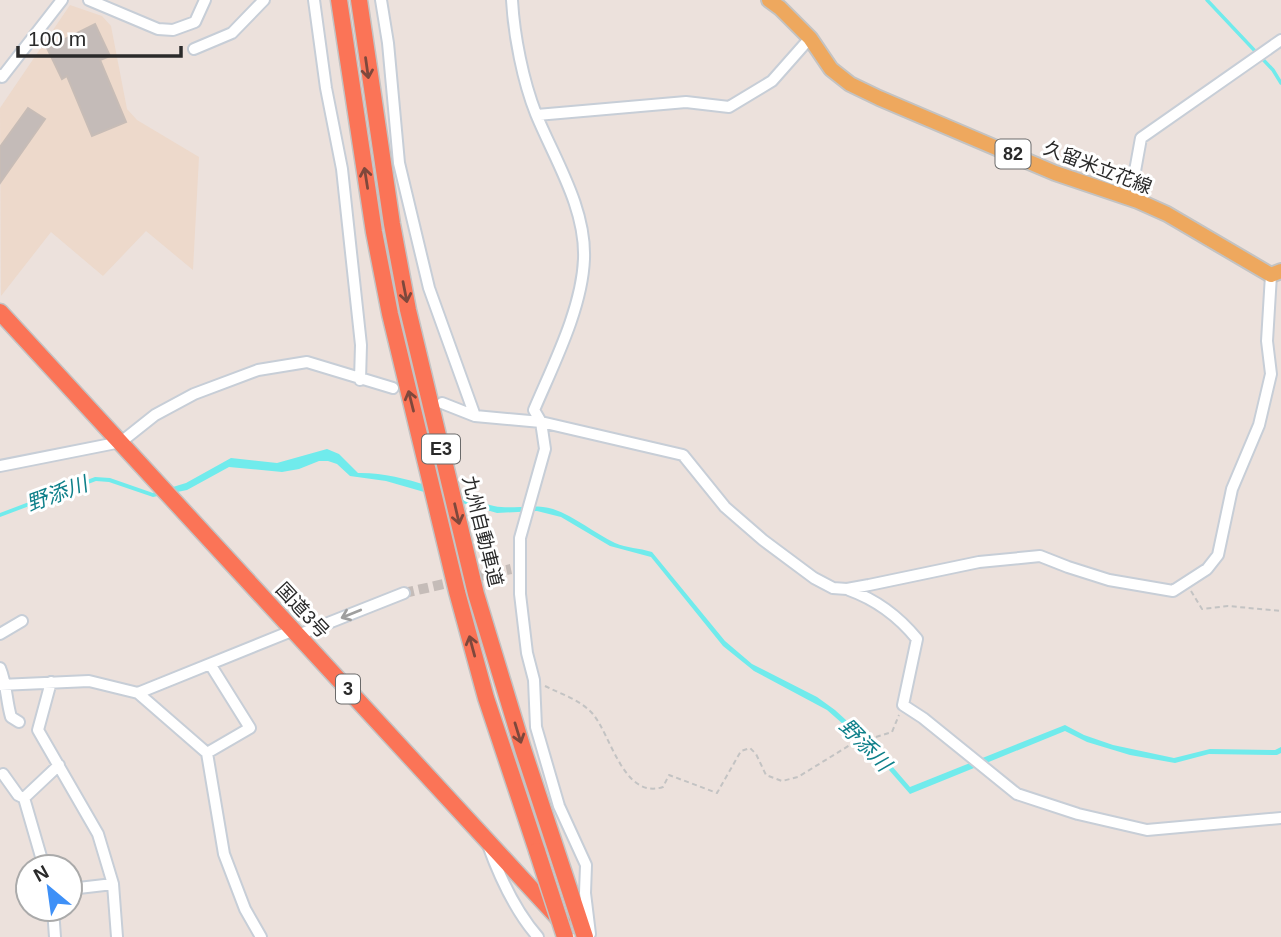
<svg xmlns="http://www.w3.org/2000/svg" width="1281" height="937" font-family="Arial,'Noto Sans JP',sans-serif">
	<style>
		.education { fill: #edd9cb }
		.water { fill: #70ebec }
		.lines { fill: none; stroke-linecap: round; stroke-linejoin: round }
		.stream { stroke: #70ebec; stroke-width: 3.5 }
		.building { fill: #c4bbb8; stroke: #c7bcb6; stroke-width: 2 }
		.minor-tunnel { stroke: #c5bcb8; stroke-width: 10; stroke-dasharray: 10 5; stroke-linecap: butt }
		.minor-casing { stroke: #c7ced7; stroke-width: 14 }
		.major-casing { stroke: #c3c3c3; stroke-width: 18 }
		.highway-casing { stroke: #c3c3c3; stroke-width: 19 }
		.path { stroke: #c3c3c3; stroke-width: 2; stroke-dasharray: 5 3.5; stroke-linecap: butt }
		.minor { stroke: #fff; stroke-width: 10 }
		.major { stroke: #eea85e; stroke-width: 14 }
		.highway { stroke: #fb7457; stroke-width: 16 }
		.highway-bridge-casing { stroke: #c3c3c3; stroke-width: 19; stroke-linecap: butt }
		.highway-bridge { stroke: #fb7457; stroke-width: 16 }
		.oneway { stroke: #7e483c }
		.oneway2 { stroke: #9f9f9f }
		.labels { text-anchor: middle; stroke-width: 6; stroke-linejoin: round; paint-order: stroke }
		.shield { fill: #fff; stroke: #6a6a6a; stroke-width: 2 }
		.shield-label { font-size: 18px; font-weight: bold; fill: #2a2a2a }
		.street-label { font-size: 19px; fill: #2a2a2a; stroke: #fff }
		.water-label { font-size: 21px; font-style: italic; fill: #0f808a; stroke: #fff }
	</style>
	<rect width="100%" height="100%" fill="#ece1dc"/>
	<path class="education" d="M70,5L102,16L111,26L127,109L137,120L199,157L193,270L146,231L103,276L51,232L1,296L0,108Z"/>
	<path class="water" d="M327,449L339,454L358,473C405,472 449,496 494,506C513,510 533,503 553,509C576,517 594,533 615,543C627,548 639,548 652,552L725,641L752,664L817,697L835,710L870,742L869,744H873L910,787L1065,725L1084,735L1113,745L1174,758L1210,749L1275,750L1281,747V753L1277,755L1209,754L1175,763L1130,755L1087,742L1065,731L910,794L868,746L827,710L754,671L723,646L651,557L610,546L561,517L537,511L497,513L386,481L350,476L337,464L328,461H319L299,469L282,472L229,467L187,490L153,497L109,482L96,481L0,517V513L95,477L110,478L153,493L186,483L231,458L277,463Z"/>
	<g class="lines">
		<path class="stream" d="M1207,0L1273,70L1281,83"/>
	</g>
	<path class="building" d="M95,24L110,56L100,60L126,122L92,136L67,76L62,79L47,48Z
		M28,108L45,119L0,183V147Z"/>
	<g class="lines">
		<path class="minor-tunnel" d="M404,593L511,569"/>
		<g class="minor-casing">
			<path id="minor" d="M89,0L158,29L173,30L195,22L205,0
				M314,0L326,88L342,169L361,345L360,380
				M381,0L388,43L399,163L429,288L475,416
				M512,0C514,36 523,81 536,114C555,160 586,208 584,259C582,309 553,365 534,410L541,422L545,449L520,538V594L527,653L534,680L536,727L559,806L586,865L585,893L590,934
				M194,49L232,33L264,0
				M0,75L2,77L62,0
				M537,115L686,102L729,107L772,81L810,38
				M1138,201L1135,171L1141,138L1281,40
				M442,403L475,416L541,422L683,455L725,507L763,540L814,578L833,588L847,589L869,585L979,562L1040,556L1068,567L1109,580L1173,591L1207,569L1218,555L1232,489L1259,425L1271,374L1267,341L1271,275
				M0,466L121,442L155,415L194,394L258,370L307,362L393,388
				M849,590C877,600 899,617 917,639L903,705L923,718L1017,794L1078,814L1147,830L1281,818
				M0,634L22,621
				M298,635L404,593
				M0,668C7,685 6,700 11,717L19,722
				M51,682L38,730L98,834L113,884L117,937
				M0,685L89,681L138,693L207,753L224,854L245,909L261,937
				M138,693L294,630
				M207,753L250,728L210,664
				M3,774L18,795L24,798
				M488,845C500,878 515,911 538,937
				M44,867L24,798L59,765
				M70,889L113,884
				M53,909L55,937"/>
		</g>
		<g class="major-casing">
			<path id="major" d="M769,0L780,8L810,38L831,69L850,84L879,98L1055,173L1138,201L1167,214L1271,275L1281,271"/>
		</g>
		<g class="highway-casing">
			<path id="highway" d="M339,0L374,232L390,314L457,592L486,698L537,851
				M359,0L392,224L408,310L476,594L523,749L585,937
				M0,312L562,922"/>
		</g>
		<path class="path" d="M1191,591L1202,609L1228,606L1281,611
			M545,686C561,694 580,700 592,713C611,734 623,800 663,787L669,775L717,793L741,751L750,748L756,754L766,775L782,781L798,777L850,745L892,732L899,715"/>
		<use href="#minor" class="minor"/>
		<use href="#major" class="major"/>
		<use href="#highway" class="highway"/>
		<g class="highway-bridge-casing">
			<path id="highway-bridge" d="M537,851L565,937"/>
		</g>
		<use href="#highway-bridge" class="highway-bridge"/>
	</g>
	<defs><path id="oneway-shaft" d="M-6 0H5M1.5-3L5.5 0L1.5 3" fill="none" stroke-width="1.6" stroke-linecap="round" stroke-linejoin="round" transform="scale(1.75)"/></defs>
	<g class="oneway">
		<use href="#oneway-shaft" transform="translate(367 68) rotate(82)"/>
		<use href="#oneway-shaft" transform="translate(366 178) rotate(-99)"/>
		<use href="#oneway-shaft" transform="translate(405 292) rotate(79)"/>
		<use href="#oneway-shaft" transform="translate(411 401) rotate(-104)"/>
		<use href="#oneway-shaft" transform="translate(457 514) rotate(77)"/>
		<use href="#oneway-shaft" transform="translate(472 646) rotate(-105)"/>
		<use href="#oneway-shaft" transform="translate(518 733) rotate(73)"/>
	</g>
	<use class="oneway2" href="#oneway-shaft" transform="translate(351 614) rotate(158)"/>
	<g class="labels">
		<g class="shield">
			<rect x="995.5" y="139.5" width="35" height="29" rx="5"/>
			<rect x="422" y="434.5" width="38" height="29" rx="5"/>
			<rect x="336" y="674.5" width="24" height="29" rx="5"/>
		</g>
		<g class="shield-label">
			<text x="1013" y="160">82</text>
			<text x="441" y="455">E3</text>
			<text x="348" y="695">3</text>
		</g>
		<g class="street-label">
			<text transform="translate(1098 167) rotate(21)" y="7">久留米立花線</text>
			<text transform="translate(483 531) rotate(76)" y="7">九州自動車道</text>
			<text transform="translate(303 610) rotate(47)" y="7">国道3号</text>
		</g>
		<g class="water-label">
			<text transform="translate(57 494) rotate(-20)" y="7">野添川</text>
			<text transform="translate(865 745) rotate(46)" y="7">野添川</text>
		</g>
	</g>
	<g transform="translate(49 888) rotate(331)"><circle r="33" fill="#ffffff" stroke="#aaaaaa" stroke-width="2"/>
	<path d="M0-5L12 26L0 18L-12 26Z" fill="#3e90f7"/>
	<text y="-10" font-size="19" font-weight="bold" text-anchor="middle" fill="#2a2a2a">N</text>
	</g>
	<path d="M18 46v10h163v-10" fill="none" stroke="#2a2a2a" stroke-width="3.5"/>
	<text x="28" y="46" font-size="21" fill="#2a2a2a" stroke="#ffffff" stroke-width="5" paint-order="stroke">100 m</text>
</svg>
